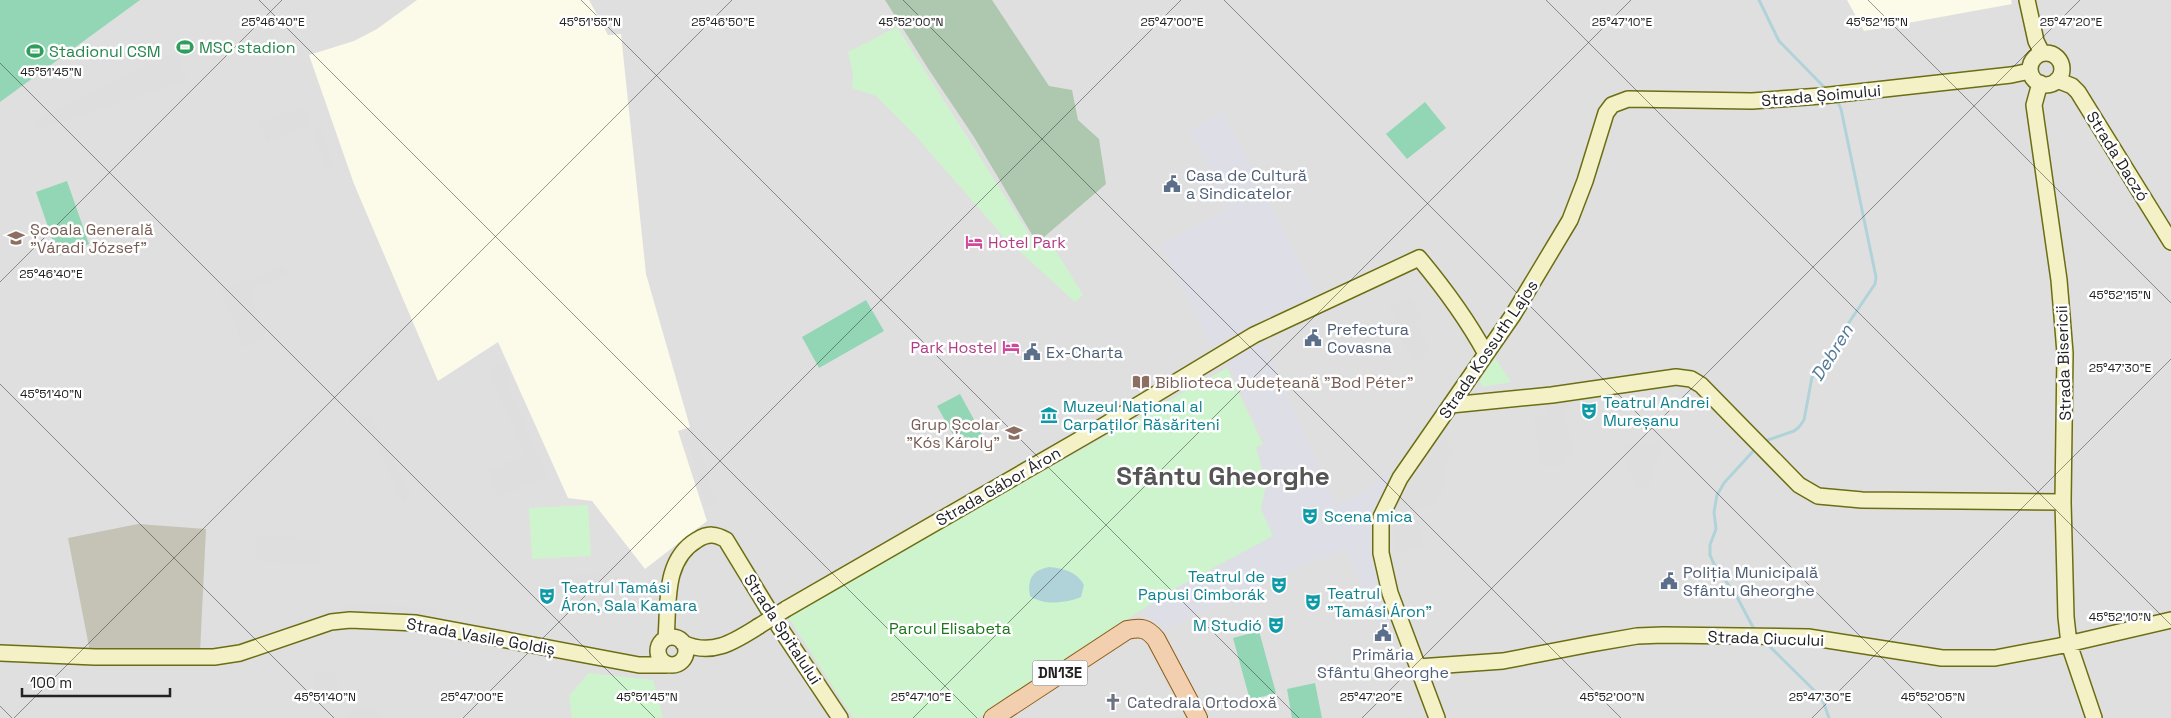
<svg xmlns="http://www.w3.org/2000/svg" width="2171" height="718" font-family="'Space Grotesk',sans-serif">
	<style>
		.residential { fill: #e0dfdf }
		.education { fill: #fcfae8 }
		.construction { fill: #c5c3b6 }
		.cemetery { fill: #aec7af }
		.park { fill: #cef4cd }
		.pitch { fill: #92d6b6 }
		.parking { fill: #dedede }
		.plaza { fill: #dedfe6 }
		.water { fill: #b0d3d9 }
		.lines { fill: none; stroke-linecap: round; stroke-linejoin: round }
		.stream { stroke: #b0d3d9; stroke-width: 3 }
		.secondary-casing { stroke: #6c6e13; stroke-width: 18 }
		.primary-casing { stroke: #8d5a13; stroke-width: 20 }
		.secondary { stroke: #f3f1c5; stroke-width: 15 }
		.primary { stroke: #f2cfae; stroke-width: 18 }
		.secondary-bridge-casing { stroke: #6c6e13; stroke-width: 18; stroke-linecap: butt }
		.secondary-bridge { stroke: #f3f1c5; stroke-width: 15 }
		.ticks { fill: none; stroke: #222; stroke-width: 1; stroke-opacity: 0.45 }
		.labels { text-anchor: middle; stroke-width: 5; stroke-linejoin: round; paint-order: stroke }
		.shield { fill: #fff; stroke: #646464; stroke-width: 1 }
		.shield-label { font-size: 15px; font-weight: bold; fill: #222 }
		.leisure-label { font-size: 16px; fill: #27864d; stroke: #fff; text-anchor: start }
		.street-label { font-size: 16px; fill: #222; stroke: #fff }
		.service-label { font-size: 16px; fill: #4e5e75; stroke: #fff; text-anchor: start }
		.education-label { font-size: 16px; fill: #785e54; stroke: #fff; text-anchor: start }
		.hotel-label { font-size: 16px; fill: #b23c85; stroke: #fff; text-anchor: start }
		.culture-label { font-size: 16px; fill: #0d838f; stroke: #fff; text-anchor: start }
		.park-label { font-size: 16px; fill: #1a761a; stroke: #fff }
		.worship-label { font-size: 16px; fill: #5b616d; stroke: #fff; text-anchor: start }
		.water-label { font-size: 18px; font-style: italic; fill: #527a98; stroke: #fff }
		.town-label { font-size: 26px; font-weight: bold; fill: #555; stroke: #fff }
		.ticks-label { font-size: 12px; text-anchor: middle; fill: #222; stroke: #fff; stroke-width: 5; stroke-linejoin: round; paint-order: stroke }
	</style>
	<rect width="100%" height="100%" fill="#f1eeea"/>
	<path class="residential" d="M0,0H2171V718H0Z"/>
	<path class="education" d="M417,0H589L608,35L621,34L646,274L690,427L678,431L707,521L645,569L592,501L568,498L498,342L438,381L354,184L309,55L354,41L377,29Z
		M1847,0H2011L2012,4L1864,31Z"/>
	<path class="construction" d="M138,524L206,529L200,653L90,652L68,538Z"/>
	<path class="cemetery" d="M885,0H992L1049,86L1072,90L1078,120L1099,139L1106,184L1037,243L974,137L929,70Z"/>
	<path class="park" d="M897,27L1036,245L1048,238L1083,295L1075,302L1003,236L915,135L876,96L852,88L853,73L848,52Z
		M1495,358L1511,382L1482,387L1480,380Z
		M1227,368L1263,444L1256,447L1266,485L1261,509L1273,536L1167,593L978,718H853L787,615Z
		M588,505L591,556L532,559L529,508Z
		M589,673L653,680L663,718H572L569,696Z"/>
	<path class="pitch" d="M0,0H140L0,102Z
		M1425,102L1446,128L1407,159L1386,134Z
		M67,181L89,244L58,256L36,192Z
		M866,300L884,331L819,368L802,337Z
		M960,394L984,438L962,451L937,406Z
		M1259,631L1276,693L1250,700L1233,638Z
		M1315,683L1322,718H1292L1287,689Z"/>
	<path class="parking" d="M271,29L274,38L212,62L208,53Z
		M175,52L187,80L37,130L33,121Z
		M304,106L311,125L267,142L260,123Z
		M319,126L334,168L327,170L312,128Z
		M284,266L288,275L248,291L267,339L244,348L221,291Z
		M1412,297L1422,320L1414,324L1432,349L1417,362L1390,324L1396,320L1389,308Z
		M505,363L510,376L505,379L547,476L499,497L488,471L525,455L488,370Z
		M1566,400L1569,410L1565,411L1573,454L1563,455L1565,464L1542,467L1534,418L1546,416L1544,403Z
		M350,415L372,417L411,496L403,503L366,424L350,423Z
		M694,428L716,504L707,507L685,431Z
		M1446,434L1452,455L1444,463L1443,489L1435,502L1429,506L1417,509L1423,547L1396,554L1394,524L1398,504L1409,484Z
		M1663,442L1649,486L1638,488L1628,469L1624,445Z
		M257,535L321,539L319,565L255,561Z
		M600,573L601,590L556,593L555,577Z
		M370,604L425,608L437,606L438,613L424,616L353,613L338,615L337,608L348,605Z
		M1156,639L1193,708L1184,713L1143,645Z
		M802,640L853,718H846L798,644Z
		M314,673H336L337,705L315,706Z
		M378,709V718H350L349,710Z"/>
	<path class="plaza" d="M1223,112L1316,293L1211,346L1160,245L1228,209L1190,130Z
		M1262,337L1334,501L1339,504L1371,487L1384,473L1391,480L1378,508L1370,539L1372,556L1394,621L1379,626L1346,550L1290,571L1166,629L1147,617L1143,609L1167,593L1273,536L1261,509L1266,485L1258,448L1266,444L1225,356Z"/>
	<path class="water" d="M1049,567C1063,568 1077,572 1084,585L1081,597C1066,603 1044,606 1030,596C1027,580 1032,570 1049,567Z"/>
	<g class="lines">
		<path class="stream" d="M1759,0L1779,41L1827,90
			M1762,442L1794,431L1799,427L1804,420L1812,377L1875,284L1876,277L1841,109L1837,100
			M1755,631L1737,597L1714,564L1710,555V545L1716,529L1714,512L1717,495L1724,483L1756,448
			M1764,641L1822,698L1829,718"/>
		<g class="secondary-casing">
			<path id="secondary" d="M2027,0L2036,41L2042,53
				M2030 69a16 16 0 1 1 32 0a16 16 0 1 1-32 0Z
				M2057,80L2072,86L2078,92L2171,242
				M2040,83L2034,105L2059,280L2062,316L2065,353L2063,502L2066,617L2069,644L2094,718
				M1451,405L1552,395L1676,377L1691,379L1701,385L1799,485L1818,496L1862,500L2063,502
				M786,609L1103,426L1254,335L1419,258C1444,288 1467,319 1486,354
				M658 651a14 14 0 1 1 28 0a14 14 0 1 1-28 0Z
				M666,638C669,604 663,560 697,540C708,533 716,534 726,540L776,622L840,718
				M683,643C712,657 735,641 759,626
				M0,653L95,657H214L240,653L331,622L350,620L416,623L639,665H667
				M1418,667L1503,661L1591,644L1637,636L1663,635L1808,637L1942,658H1995L2059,646L2171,620
				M1437,718L1390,593L1381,553V517L1400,478L1513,315L1570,220L1585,181L1606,113L1612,105L1628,99L1752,101L1821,96L2011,75L2030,71"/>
		</g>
		<g class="primary-casing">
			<path id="primary" d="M993,718L1127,630C1141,627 1147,628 1156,639L1198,718"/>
		</g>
		<use href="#secondary" class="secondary"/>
		<use href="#primary" class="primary"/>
		<g class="secondary-bridge-casing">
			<path id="secondary-bridge" d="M759,626L786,609"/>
		</g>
		<use href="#secondary-bridge" class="secondary-bridge"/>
	</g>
	<path class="ticks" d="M259,0L977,718M581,0L1299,718M903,0L1621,718M1224,0L1942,718M1546,0L2171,625M1868,0L2171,303M0,63L655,718M0,282L282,0M0,384L334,718M0,706L12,718M14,718L732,0M463,718L1181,0M913,718L1631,0M1362,718L2080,0M1812,718L2171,359"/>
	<defs>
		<g id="stadium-bare" transform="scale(1.35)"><path d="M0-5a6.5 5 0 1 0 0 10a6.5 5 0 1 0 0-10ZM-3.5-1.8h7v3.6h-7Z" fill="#2e9e5b" stroke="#fff" stroke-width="2.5" paint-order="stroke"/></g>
		<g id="civic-bare" transform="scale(1.35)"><path d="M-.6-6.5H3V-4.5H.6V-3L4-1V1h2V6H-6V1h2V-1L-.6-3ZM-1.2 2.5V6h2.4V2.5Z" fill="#5c6f8a" stroke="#fff" stroke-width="2.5" paint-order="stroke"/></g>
		<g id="school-bare" transform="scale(1.35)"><path d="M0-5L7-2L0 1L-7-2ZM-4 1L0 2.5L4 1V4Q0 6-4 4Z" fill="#8d6e63" stroke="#fff" stroke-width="2.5" paint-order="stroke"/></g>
		<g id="hotel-bare" transform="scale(1.35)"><path d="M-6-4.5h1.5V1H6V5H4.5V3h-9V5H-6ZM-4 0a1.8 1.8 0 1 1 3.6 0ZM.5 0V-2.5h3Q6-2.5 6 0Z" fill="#d1479c" stroke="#fff" stroke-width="2.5" paint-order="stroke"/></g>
		<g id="library-bare" transform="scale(1.35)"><path d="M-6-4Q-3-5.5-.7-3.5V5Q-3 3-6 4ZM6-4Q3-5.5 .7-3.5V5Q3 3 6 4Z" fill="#8d6e63" stroke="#fff" stroke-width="2.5" paint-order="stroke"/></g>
		<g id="theatre-bare" transform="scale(1.35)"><path d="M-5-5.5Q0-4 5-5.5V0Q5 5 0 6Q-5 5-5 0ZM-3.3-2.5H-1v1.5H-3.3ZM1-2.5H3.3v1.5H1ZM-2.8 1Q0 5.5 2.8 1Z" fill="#0f9aa8" stroke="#fff" stroke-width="2.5" paint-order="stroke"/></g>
		<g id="museum-bare" transform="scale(1.35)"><path d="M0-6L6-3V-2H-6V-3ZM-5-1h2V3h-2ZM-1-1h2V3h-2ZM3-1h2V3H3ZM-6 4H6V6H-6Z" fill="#0f9aa8" stroke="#fff" stroke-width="2.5" paint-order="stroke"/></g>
		<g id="church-bare" transform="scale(1.35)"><path d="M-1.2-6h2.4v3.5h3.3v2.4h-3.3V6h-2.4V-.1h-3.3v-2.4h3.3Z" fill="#6b7280" stroke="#fff" stroke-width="2.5" paint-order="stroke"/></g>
	</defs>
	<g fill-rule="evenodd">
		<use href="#stadium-bare" x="185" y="47"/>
		<use href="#stadium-bare" x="35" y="51"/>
		<use href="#civic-bare" x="1172" y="184"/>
		<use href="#school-bare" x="16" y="238"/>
		<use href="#hotel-bare" x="974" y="242"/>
		<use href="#civic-bare" x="1313" y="338"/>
		<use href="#hotel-bare" x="1011" y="347"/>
		<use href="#civic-bare" x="1032" y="352"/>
		<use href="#library-bare" x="1141" y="382"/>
		<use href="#theatre-bare" x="1589" y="411"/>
		<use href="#museum-bare" x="1049" y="415"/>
		<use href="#school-bare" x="1014" y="433"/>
		<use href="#theatre-bare" x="1310" y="516"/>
		<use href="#civic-bare" x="1669" y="581"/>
		<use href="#theatre-bare" x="1279" y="585"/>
		<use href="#theatre-bare" x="547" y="596"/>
		<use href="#theatre-bare" x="1313" y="602"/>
		<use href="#theatre-bare" x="1276" y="625"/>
		<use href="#civic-bare" x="1383" y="633"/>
		<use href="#church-bare" x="1113" y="702"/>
	</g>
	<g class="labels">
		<rect class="shield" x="1032.5" y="660.5" width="55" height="25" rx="4"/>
		<g class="shield-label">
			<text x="1060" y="678">DN13E</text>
		</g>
		<g class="leisure-label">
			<text x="199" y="53">MSC stadion</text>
			<text x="49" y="57">Stadionul CSM</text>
		</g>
		<g class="street-label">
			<text transform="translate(1821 95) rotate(-5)" y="6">Strada Șoimului</text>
			<text transform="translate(2118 156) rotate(58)" y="6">Strada Daczó</text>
			<text transform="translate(1488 349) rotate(-56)" y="6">Strada Kossuth Lajos</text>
			<text transform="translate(2063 363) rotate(-92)" y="6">Strada Bisericii</text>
			<text transform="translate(998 486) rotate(-30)" y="6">Strada Gábor Áron</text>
			<text transform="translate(783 629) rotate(57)" y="6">Strada Spitalului</text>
			<text transform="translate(481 636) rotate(10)" y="6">Strada Vasile Goldiș</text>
			<text transform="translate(1766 638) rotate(2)" y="6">Strada Ciucului</text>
		</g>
		<g class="service-label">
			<text x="1186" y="181">Casa de Cultură<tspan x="1186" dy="18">a Sindicatelor</tspan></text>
			<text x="1327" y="335">Prefectura<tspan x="1327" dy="18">Covasna</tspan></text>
			<text x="1046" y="358">Ex-Charta</text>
			<text x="1683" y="578">Poliția Municipală<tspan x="1683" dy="18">Sfântu Gheorghe</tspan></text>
			<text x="1383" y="660" text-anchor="middle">Primăria<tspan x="1383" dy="18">Sfântu Gheorghe</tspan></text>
		</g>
		<g class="education-label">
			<text x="30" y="235">Școala Generală<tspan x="30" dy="18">"Váradi József"</tspan></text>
			<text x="1155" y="388">Biblioteca Județeană "Bod Péter"</text>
			<text x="1000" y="430" text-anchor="end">Grup Școlar<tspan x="1000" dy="18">"Kós Károly"</tspan></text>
		</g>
		<g class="hotel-label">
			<text x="988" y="248">Hotel Park</text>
			<text x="997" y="353" text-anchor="end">Park Hostel</text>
		</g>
		<g class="culture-label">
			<text x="1603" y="408">Teatrul Andrei<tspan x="1603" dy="18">Mureșanu</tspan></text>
			<text x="1063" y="412">Muzeul Național al<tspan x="1063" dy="18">Carpaților Răsăriteni</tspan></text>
			<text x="1324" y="522">Scena mica</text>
			<text x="1265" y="582" text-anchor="end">Teatrul de<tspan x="1265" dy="18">Papusi Cimborák</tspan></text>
			<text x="561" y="593">Teatrul Tamási<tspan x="561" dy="18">Áron, Sala Kamara</tspan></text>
			<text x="1327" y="599">Teatrul<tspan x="1327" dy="18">"Tamási Áron"</tspan></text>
			<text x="1262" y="631" text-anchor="end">M Studió</text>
		</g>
		<g class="park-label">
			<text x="950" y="634">Parcul Elisabeta</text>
		</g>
		<g class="worship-label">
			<text x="1127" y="708">Catedrala Ortodoxă</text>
		</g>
		<g class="water-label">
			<text transform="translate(1832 353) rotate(-58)" y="6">Debren</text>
		</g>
		<g class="town-label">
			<text x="1223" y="485">Sfântu Gheorghe</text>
		</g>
	</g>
	<g class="ticks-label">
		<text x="273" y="26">25°46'40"E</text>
		<text x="590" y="26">45°51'55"N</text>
		<text x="723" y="26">25°46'50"E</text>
		<text x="911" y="26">45°52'00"N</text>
		<text x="1172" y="26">25°47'00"E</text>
		<text x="1622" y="26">25°47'10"E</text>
		<text x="1877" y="26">45°52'15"N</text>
		<text x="2071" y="26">25°47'20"E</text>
		<text x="51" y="76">45°51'45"N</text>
		<text x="51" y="278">25°46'40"E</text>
		<text x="2120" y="299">45°52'15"N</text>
		<text x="2120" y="372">25°47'30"E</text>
		<text x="51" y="398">45°51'40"N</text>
		<text x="2120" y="621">45°52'10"N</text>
		<text x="1820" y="701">25°47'30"E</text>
		<text x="325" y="701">45°51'40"N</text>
		<text x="472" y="701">25°47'00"E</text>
		<text x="647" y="701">45°51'45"N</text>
		<text x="921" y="701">25°47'10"E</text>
		<text x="1371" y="701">25°47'20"E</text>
		<text x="1612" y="701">45°52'00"N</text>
		<text x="1933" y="701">45°52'05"N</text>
	</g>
	<path d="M22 688v8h148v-8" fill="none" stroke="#222222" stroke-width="2.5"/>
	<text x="30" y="688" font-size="15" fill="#222222" stroke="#ffffff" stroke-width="4" paint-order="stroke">100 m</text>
</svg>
